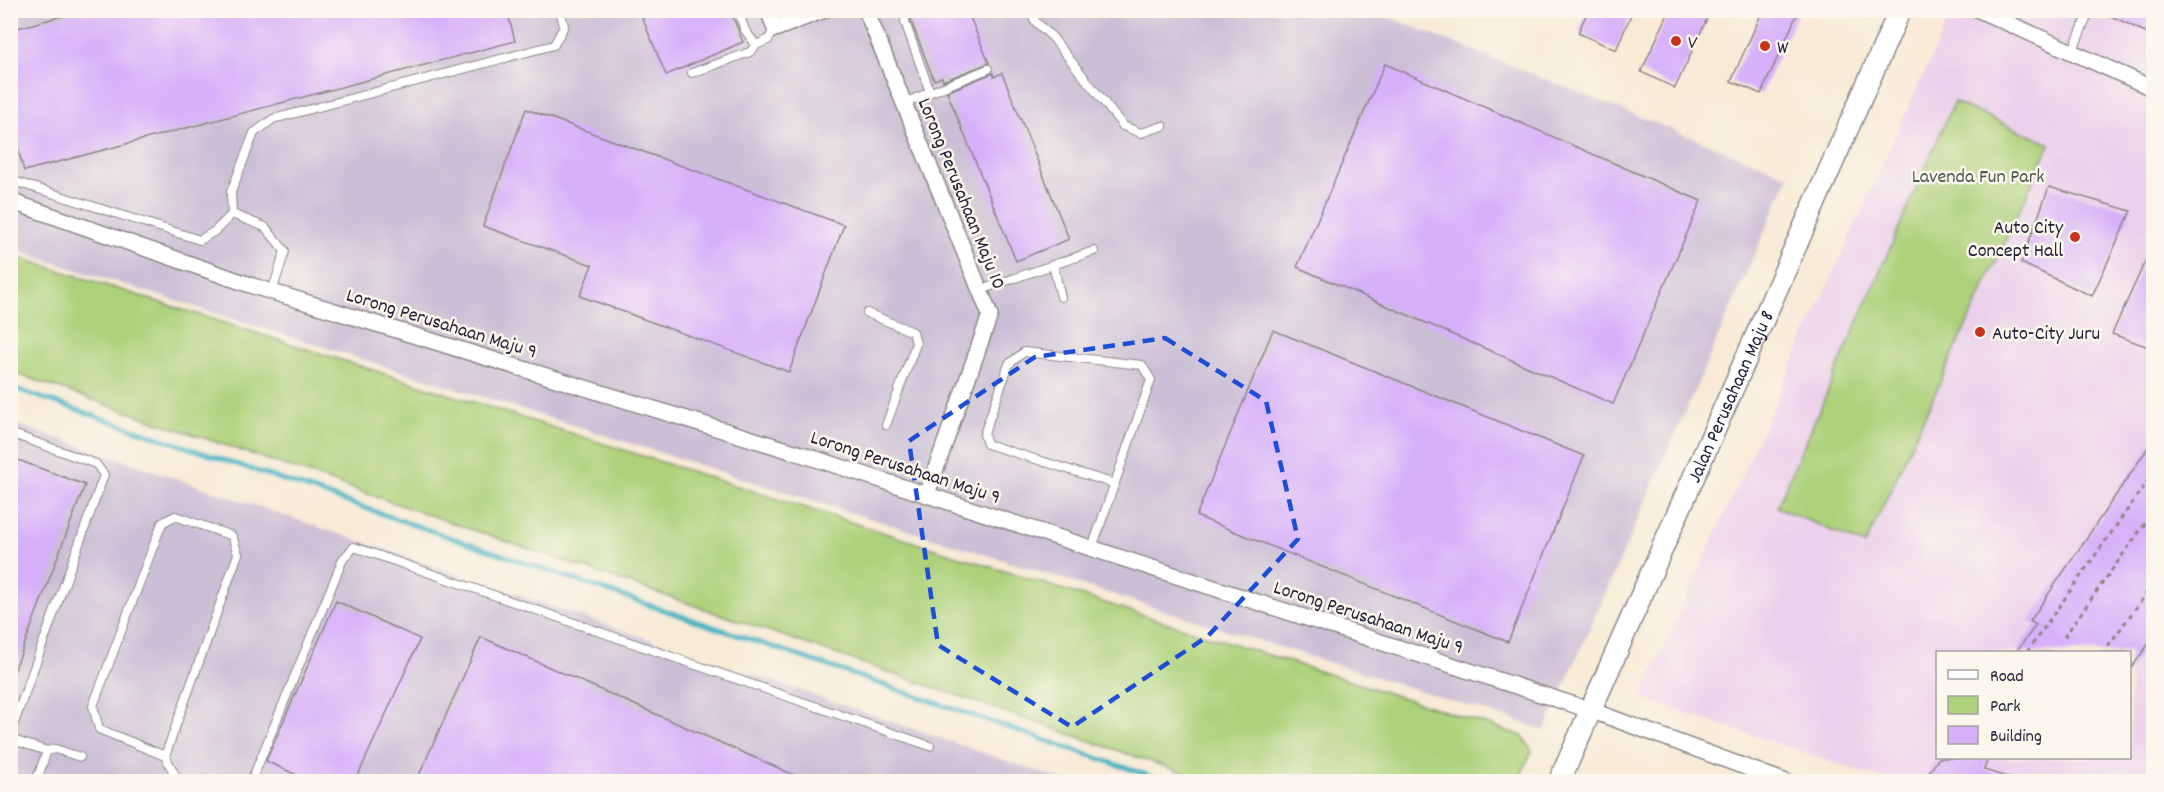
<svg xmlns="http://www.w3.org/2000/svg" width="2164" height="792" font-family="Dekko,sans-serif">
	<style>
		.built { fill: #ebd1eb; fill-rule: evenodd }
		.industrial { fill: #cbbfd5 }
		.green { fill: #aed27b; stroke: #687a5b; stroke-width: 1.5 }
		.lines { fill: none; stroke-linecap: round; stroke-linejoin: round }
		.stream { stroke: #47b4c4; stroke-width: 5 }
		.building { fill: #d6b0fa }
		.lane-casing { stroke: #8c8688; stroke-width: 10 }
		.street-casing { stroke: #8c8688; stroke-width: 18 }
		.secondary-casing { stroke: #8c8688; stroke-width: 24 }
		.path { stroke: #8c8688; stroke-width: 3; stroke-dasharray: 4.5 4.5; stroke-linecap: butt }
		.lane { stroke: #fff; stroke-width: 8 }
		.street { stroke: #fff; stroke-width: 15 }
		.secondary { stroke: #fff; stroke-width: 21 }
		.marked { fill: none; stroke: #1d4ed8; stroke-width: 4.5; stroke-dasharray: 12 8; stroke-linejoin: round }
		.poi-dot { fill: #c8321e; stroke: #fbf7ec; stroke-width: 2 }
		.labels { text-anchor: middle; stroke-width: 5; stroke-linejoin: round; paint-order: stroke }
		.poi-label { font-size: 20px; fill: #22223b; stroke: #fbf7ec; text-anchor: start }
		.park-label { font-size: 20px; fill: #4c574e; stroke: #fbf7ec }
		.street-label { font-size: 20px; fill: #22223b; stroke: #fbf7ec }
	</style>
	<rect width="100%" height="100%" fill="#fbf7ec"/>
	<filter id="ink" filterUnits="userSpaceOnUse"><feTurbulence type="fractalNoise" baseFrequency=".0167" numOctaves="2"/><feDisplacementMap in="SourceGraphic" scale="12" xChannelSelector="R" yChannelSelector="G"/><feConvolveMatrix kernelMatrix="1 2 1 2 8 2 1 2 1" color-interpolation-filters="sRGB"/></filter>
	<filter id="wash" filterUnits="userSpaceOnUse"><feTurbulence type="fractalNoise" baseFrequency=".008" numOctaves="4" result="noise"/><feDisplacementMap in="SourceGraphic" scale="24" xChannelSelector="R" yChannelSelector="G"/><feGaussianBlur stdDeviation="1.35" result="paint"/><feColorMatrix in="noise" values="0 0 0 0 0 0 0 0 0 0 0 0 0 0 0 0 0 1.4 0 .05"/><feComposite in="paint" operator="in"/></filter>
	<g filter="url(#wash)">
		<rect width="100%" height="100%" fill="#f7ead6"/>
		<path class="built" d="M1952,11H2153L2154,759L2138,781H1888L1641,698ZM1938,652H2130V758H1938Z"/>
		<path class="industrial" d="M11,10L1373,11L1789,176L1545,730L11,249Z
			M10,422L1057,778L1069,781H11Z"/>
		<path class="green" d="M1954,102L2050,144L1865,545L1777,507Z
			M11,255L1523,736L1532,751L1518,781H1207L11,372Z"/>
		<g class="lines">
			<path class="stream" d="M10,387L1168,782"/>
		</g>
		<g id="blocks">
			<path class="building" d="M85,10H507L515,41L24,171L10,119V30Z
				M639,10H730L743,42L666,75Z
				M931,10H967L989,63L943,81L942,77L934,80L911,21V19Z
				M1588,10H1633L1616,50L1578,33Z
				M1670,10H1711L1675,88L1641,72Z
				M1763,10H1799L1761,94L1731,81Z
				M2098,10H2154V36Z
				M1385,64L1701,201L1613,404L1297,267Z
				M993,73L994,77L1002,73L1069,239L1016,261L947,92Z
				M526,109L844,225L789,372L580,296L592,265L483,226Z
				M2049,187L2131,211L2092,296L2021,263Z
				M2154,242V349L2112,334Z
				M1273,330L1584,456L1508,642L1196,516Z
				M2154,439V636L2130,670V652H2016L2036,625L2030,621Z
				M10,457L85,485L12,677H10Z
				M336,601L420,639L355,782H312L266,761Z
				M481,637L810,782H416Z
				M1939,758H1988L1984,770L2010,778V782H1922Z"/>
		</g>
	</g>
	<g filter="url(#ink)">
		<use href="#blocks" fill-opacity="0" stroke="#8c8688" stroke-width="1.5"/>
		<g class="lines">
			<g class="lane-casing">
				<path id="lane" d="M738,10L745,30L756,45L768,40L775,29
					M906,10L905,22L930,92
					M1031,10L1035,21L1052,37L1123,126L1141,133L1163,126
					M2072,52L2090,10
					M692,73L750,52L756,45
					M904,103L988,69
					M10,180L200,240L215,231L232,214L231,192L254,133L273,119L554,45L564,26L560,10
					M232,214L265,227L285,251L272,292
					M1053,265L1061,297
					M980,290L1094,251
					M867,313L913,332L916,344L886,425
					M10,433L96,464L104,475L10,734
					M1092,548L1151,380L1142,365L1024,352L1009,364L984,434L987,444L1115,484
					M10,739L47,751L55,749L80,757
					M165,756L238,554L232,536L175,516L162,523L93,706L99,729L165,756L179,782
					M36,782L47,751
					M251,782L343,559L354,547L930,746"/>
			</g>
			<g class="street-casing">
				<path id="street" d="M768,10L775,29L824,10
					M866,10L990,315L927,494
					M1979,10L2154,89
					M10,201L253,286L804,455L1590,710L1786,782"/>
			</g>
			<g class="secondary-casing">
				<g id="secondary">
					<path id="s1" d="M1559,782L1900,10"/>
				</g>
			</g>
			<path class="path" d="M2064,637L2154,511
				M2108,646L2154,583
				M2027,652L2154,472"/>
			<use href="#lane" class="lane"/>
			<use href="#street" class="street"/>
			<use href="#secondary" class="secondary"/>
		</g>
	</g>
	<path class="marked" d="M1165,338L1266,401L1298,539L1208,636L1072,727L938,645L909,441L1035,357Z"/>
	<g class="poi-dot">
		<circle cx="1676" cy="41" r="6"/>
		<circle cx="1765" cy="46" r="6"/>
		<circle cx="2075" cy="237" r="6"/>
		<circle cx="1980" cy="332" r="6"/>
	</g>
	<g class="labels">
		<g class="poi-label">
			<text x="1688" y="48">V</text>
			<text x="1777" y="53">W</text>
			<text x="2063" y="233" text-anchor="end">Auto City<tspan x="2063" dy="23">Concept Hall</tspan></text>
			<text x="1992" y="339">Auto-City Juru</text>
		</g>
		<g class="park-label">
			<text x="1978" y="182">Lavenda Fun Park</text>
		</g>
		<g class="street-label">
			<text transform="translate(963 193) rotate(68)" y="7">Lorong Perusahaan Maju 10</text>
			<text transform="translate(442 322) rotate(17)" y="7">Lorong Perusahaan Maju 9</text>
			<text dy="7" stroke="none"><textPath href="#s1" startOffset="422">Jalan Perusahaan Maju 8</textPath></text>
			<text transform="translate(906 466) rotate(18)" y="7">Lorong Perusahaan Maju 9</text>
			<text transform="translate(1369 616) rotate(18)" y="7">Lorong Perusahaan Maju 9</text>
		</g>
	</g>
	<rect width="2164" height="792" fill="none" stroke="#fbf7ec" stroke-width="36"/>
	<rect x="1936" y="651" width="195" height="108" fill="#fbf7ec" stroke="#a4a2a5" stroke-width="1.5"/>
	<rect x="1948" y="670" width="30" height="9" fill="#ffffff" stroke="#a4a2a5" stroke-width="1.5"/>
	<text x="1990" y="681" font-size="18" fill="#22223b">Road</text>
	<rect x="1948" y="696" width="30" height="18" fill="#aed27b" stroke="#a4a2a5" stroke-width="1.5"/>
	<text x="1990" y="711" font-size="18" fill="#22223b">Park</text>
	<rect x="1948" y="726" width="30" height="18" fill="#d6b0fa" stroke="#a4a2a5" stroke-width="1.5"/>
	<text x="1990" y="741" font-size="18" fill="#22223b">Building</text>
</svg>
